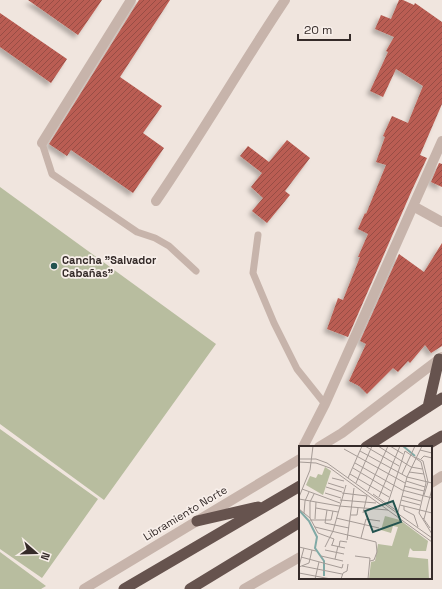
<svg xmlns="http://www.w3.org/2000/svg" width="442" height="589" font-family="'Space Grotesk',sans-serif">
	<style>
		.garden { fill: #b8bd9f }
		.building { fill: url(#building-hatch); filter: url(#shadow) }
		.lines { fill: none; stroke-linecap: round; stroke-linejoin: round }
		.service { stroke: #c7b4ab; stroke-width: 7 }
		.minor { stroke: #c7b4ab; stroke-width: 10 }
		.tertiary { stroke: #c7b4ab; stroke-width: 10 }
		.trunk { stroke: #66534e; stroke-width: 11 }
		.poi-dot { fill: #23534f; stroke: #f8efea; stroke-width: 1.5 }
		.labels { text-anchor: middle; stroke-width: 3.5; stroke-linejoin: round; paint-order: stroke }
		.poi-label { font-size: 11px; font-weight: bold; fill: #352b29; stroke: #f8efea; text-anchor: start }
		.street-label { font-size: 11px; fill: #352b29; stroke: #f8efea }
		.inset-river { fill: none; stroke: #80aaa6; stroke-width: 2 }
		.inset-road { fill: none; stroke: #a59b96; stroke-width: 1 }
		.view { fill: #23534f; fill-opacity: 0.15; stroke: #23534f; stroke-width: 2 }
		.inset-edge { fill: none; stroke: #352b29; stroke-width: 2 }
	</style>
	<defs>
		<pattern id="building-hatch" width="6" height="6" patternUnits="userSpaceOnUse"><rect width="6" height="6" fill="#ba5d52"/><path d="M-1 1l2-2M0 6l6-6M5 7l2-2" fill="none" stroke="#984d44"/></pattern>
		<filter id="shadow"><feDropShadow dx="-3.5" dy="3.5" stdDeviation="2" flood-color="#0004"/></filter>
	</defs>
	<rect width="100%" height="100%" fill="#f0e5de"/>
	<path class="garden" d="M0,187L216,344L104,500L0,424Z
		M0,429L98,499L42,578L0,549Z
		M0,552L46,586L41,589H0Z"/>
	<path class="building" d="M28,0H102L78,35Z
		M139,0H170L120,77L162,106L143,133L164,148L133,193L71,150L67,156L49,144Z
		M399,0H403L414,5L415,3L442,22V104L420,155L427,158L412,190L348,337L327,329L338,298L343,300L360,257H358L368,234L358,229L365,213L366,214L386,165L376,162L385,137L383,136L392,116L408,123L423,86L396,69L383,97L370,91L388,52L386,51L394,37L375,29L381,15L391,19Z
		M0,13L67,59L51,83L0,47Z
		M287,140L310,158L285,191L290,195L267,223L252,211L263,198L251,187L262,173L240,156L248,146L269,162Z
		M439,163L442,164V187L431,182Z
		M442,243V346L431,353L425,345L410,363L408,361L398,372L393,368L367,394L359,386L349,381L366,344L360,341L399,254L424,272Z"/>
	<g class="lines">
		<path class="service" d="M42,143L52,174L137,232L155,238L169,246L196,271
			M258,235L253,273L274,323L297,369L325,404"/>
		<path class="minor" d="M42,143L131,0
			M156,201C201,135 241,66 285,0
			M413,206L442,222
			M303,447L325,404L442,141"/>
		<path class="tertiary" d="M319,447L342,433L442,357
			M431,483L442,476
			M84,589L300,459
			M244,589L300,557"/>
		<path class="trunk" d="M428,407L439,359
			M366,447L442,398
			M423,447L442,436
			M197,521L258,507
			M124,589L300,486
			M190,589L300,522"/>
	</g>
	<circle class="poi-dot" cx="54" cy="266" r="4"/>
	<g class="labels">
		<g class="poi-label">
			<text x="62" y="264">Cancha "Salvador<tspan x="62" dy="13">Cabañas"</tspan></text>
		</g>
		<g class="street-label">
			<text transform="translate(185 513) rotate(-31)" y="4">Libramiento Norte</text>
		</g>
	</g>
	<g transform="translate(299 446)">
		<rect width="133" height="133" fill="#f0e5de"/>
		<path d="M26,21L32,25L24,49L7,39L11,30L17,32L19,28L23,29Z" fill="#b8bd9f"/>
		<path d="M86,70L101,74L129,95L127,105H114L111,102L109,111L129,113L130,133H70L72,116L76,115L79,98L93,100L99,81L94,80L92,87L82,84Z" fill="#b8bd9f"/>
		<path class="inset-river" d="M104,0L116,10M0,64L10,75L18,91L16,102L25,115V130"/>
		<path class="inset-road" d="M66,0L100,20M79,0L112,21L123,23M91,0L104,8M45,3L106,37M121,4L133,7M61,5L108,31L133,37M116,11L124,15L129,36L125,49M0,13H17L28,17L133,92M122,13L125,10L133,12M0,16L17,17L31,22L133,96M56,17L103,44L133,52M54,22L92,45M110,26L125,28M51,28L90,51M103,28L116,0M33,32L45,35M49,32L63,0M107,35L126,41M29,37L45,42M57,37L73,0M105,40L125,45M27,41L43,46M3,43L41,57M69,45L89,0M26,47L42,52M43,47L68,50M74,48L98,65M103,50L122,55M0,51L11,24L14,0M80,51L101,0M0,53L40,60L89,64M41,54L77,57M102,54L121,59M0,55V63L11,72L19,87L35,93L33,99M89,57L106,5L122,16L127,37L120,67L133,88M101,59L133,67M105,60V64L115,69L119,81M17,62L39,66M28,64L26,77L50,82M99,66L108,31L123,0M5,67L6,55L10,46M64,67L68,50M52,69H58L59,62M11,72V56L15,48M37,72L80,82M124,72L131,82M16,73L17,56M125,73L133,43M11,74H32L34,65M16,81L77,96L78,106L75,114L71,115M62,92L67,73L81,75M48,94L55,42M32,99L46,102M0,101L17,105M26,101L34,85L47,39M40,101L41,95L48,96M26,104L45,108M22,110L44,115M56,110L71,112L69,133M2,111L43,122L44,118M36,113L39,100M0,120L5,102M3,120L43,128M0,121L10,117L13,104M0,127L32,133M16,133L20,116M42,133L44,127L48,125L49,118"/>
		<path class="view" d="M94,55L102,76L74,86L66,65Z"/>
		<rect width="133" height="133" class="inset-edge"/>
	</g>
	<g transform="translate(36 553) rotate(110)" stroke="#f8efea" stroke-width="3" paint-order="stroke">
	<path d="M0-3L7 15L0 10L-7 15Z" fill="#352b29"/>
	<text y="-6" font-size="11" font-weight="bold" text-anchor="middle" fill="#352b29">N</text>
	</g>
	<path d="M298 34v6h52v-6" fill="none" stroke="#352b29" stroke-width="2"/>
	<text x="304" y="34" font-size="12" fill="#352b29" stroke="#f8efea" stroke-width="3" paint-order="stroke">20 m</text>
</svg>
